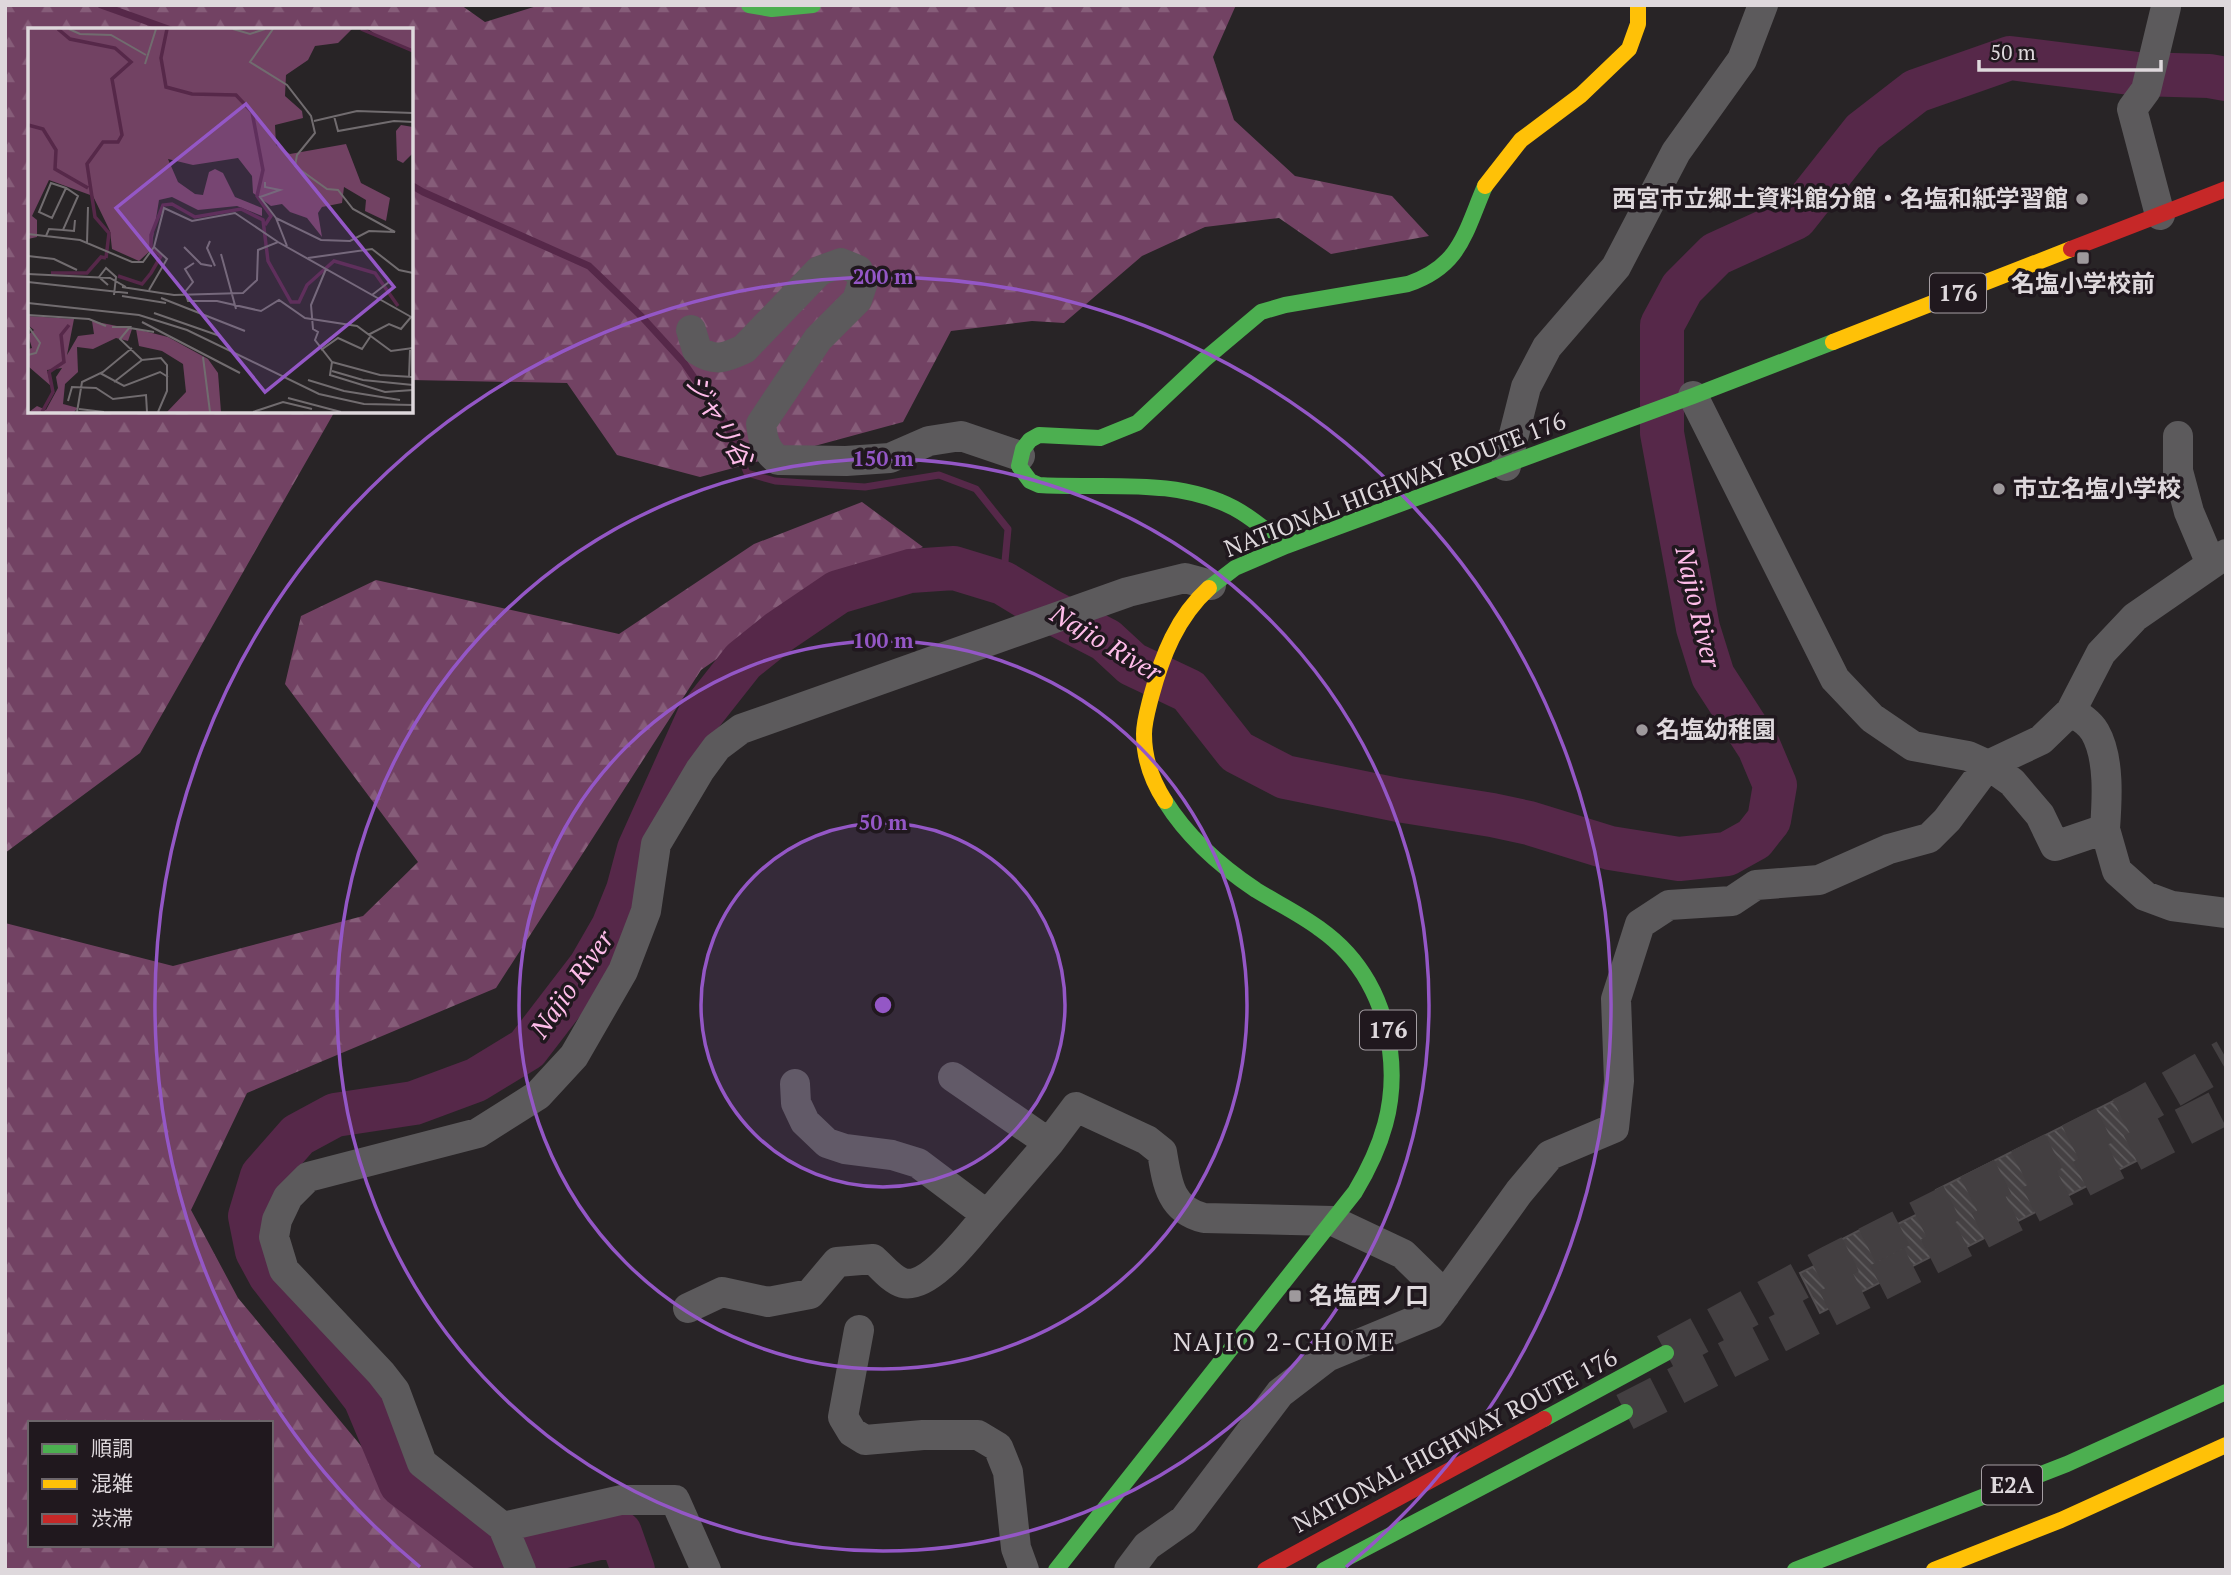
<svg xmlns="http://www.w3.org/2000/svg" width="2231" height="1575" font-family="'PT Serif','Noto Sans JP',serif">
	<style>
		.forest { fill: url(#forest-firs); fill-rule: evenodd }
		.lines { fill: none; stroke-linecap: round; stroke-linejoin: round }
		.stream { stroke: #562849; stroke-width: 7 }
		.river { stroke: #562849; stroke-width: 44 }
		.building { fill: url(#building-back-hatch); stroke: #524e50; stroke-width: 2 }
		.highway-tunnel { stroke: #433f41; stroke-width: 38; stroke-dasharray: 38 19; stroke-linecap: butt }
		.street { stroke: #5c5a5c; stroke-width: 30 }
		.fast { stroke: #4caf50; stroke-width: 16 }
		.slow { stroke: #ffc107; stroke-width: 16 }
		.jam { stroke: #c62828; stroke-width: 16 }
		.ring { fill: none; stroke: #9457c6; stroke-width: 3.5 }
		.poi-dot { fill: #9e999c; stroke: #20181e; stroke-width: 2.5 }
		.labels { text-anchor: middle; stroke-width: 7; stroke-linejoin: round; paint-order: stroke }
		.shield { fill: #20181e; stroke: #a59ea3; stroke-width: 2 }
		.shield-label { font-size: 23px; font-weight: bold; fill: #ded8dc }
		.poi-label { font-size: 24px; font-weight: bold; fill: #ded8dc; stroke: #20181e; text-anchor: start }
		.street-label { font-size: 24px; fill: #ded8dc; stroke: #20181e }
		.water-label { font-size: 26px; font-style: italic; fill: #febce9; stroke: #20181e }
		.neighbourhood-label { font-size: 26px; letter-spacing: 2px; fill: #ded8dc; stroke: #20181e }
		.inset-river { fill: none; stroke: #562849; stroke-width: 3.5 }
		.inset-road { fill: none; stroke: #716c6f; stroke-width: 2 }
		.view { fill: #9457c6; fill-opacity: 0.15; stroke: #9457c6; stroke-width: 3.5 }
		.inset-edge { fill: none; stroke: #ded8dc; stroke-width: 3.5 }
		.centre { fill: #9457c6; stroke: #20181e; stroke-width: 3.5 }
		.ring-label { font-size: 21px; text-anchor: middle; font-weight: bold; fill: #9457c6; stroke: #20181e; stroke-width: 7; stroke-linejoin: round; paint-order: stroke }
	</style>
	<defs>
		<pattern id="forest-firs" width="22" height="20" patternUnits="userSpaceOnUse" patternTransform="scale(1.75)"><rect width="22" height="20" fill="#724263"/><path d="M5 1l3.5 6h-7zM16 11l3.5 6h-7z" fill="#865d79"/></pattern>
		<pattern id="building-back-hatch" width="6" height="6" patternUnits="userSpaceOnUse" patternTransform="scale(1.75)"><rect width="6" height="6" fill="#454143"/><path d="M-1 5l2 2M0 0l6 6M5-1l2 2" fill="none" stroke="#5f5c5e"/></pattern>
	</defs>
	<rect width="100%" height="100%" fill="#282426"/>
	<path class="forest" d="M5,5H461L485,22L540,5H1236L1213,57L1234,120L1295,176L1392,196L1429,236L1331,254L1279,218L1205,227L1142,256L1064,323L1032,321L951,331L903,422L700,477L617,455L567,383L411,380V30H30V411H335L140,753L5,853Z
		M862,502L923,547L806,597L701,670L496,988L247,1093L191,1210L238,1298L402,1495L506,1570H5V923L173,966L363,916L418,862L285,684L301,616L376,580L619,634L754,544ZM30,1423H271V1545H30Z"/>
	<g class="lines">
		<path class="stream" d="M101,5L171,30
			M411,185L423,192L589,266L642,317L684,363L728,427L747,473L775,481L865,487L939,475L976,489L1008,529L1003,583"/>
		<path class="river" d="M633,1570L620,1533L535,1553L493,1555L401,1484L365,1398L270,1275L257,1251L250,1216L262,1176L298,1135L335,1115L414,1103L476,1080L527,1049L590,967L613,927L628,890L639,849L698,718L743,661L779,632L838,592L910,571L954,568L1003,583L1048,610L1106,640L1132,664L1189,691L1237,752L1285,777L1398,800L1492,815L1529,823L1610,848L1679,859L1727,854L1754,839L1769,820L1775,785L1759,747L1713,676L1698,628L1662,433V325L1682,288L1716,254L1795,218L1863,132L1916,91L2010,58L2138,74L2209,76L2226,79"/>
	</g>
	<path class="building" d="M2125,1095L2154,1152L1965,1248L1962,1241L1820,1313L1800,1273L1837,1255L1831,1245L1877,1221L1882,1232L1942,1202L1936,1190Z"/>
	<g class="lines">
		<path class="highway-tunnel" d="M1666,1353L1829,1265L2138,1108L2226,1058
			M1625,1412L2226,1105"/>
		<path class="street" d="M2160,215L2132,109L2146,90L2166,7
			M691,330L697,350C715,362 725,358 744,349L819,271L841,263L858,270L863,282L857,300L818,339L761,424C763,440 765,450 778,460L846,461L890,458L929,441L961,436L1020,456
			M1693,396L1835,679L1872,718L1913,746L1968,756L1988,765L2012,782L2040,815L2055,846L2105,829L2117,871L2145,896L2172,906L2226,913
			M2178,436V471L2189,512L2211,564
			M1506,466L1526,387L1547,347L1616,267L1676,152L1742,60L1763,5
			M2071,711C2079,716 2090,723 2095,732C2110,758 2107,801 2105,829
			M953,1077L1049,1143L1076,1107L1147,1140L1162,1152C1167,1182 1170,1210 1204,1218L1333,1221L1403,1254L1445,1295
			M795,1084L796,1103L805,1122L827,1143L845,1149L892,1155L918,1163L987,1215L1049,1143
			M688,1308L722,1292L768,1302L810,1294L837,1262L873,1259C882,1267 892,1280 903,1283C930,1290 971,1233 987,1215
			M859,1330L843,1417L852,1432L865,1440L923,1435H978L998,1447L1008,1472L1016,1548L1024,1570
			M503,1527L521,1570
			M706,1570L675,1500H621L503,1527L422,1463L395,1391L381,1373L284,1270L274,1237L277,1220L288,1197L308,1177L478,1133L538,1095L574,1056L623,971L646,911L656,844L700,770L717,747L741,729L1128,592L1185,578L1211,585
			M1129,1570L1147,1546L1184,1520L1280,1393L1327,1357L1431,1314L1519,1192L1550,1155L1614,1128L1619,1081L1616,999L1640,924L1669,905L1732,901L1756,885L1819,880L1889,849L1929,838L1947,820L1988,765L2041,740L2071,711L2101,653L2135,617L2226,554"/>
		<path class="fast" d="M749,5L772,9L813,5
			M1286,546C1269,533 1253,518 1234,508C1175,477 1104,489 1039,485L1030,481L1019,466L1023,449L1030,440L1039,435L1100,438L1137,423L1204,360L1261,312L1285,305L1408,284C1461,266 1465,232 1485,186
			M1209,588L1235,568L1286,546L1693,396L1833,342
			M1544,1419L1666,1353
			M1056,1570L1355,1192C1382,1147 1397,1103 1390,1050C1384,1001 1361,958 1320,929C1300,914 1277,903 1256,890C1220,866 1188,838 1165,801
			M1324,1570L1625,1412
			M1795,1570L2067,1464L2226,1392"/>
		<path class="slow" d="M1485,186L1521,140L1581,95L1629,49L1638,24V5
			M1833,342L2071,249
			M1165,801C1152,781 1144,759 1144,734C1144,722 1148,709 1151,697C1162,656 1177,617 1209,588
			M1934,1570L2061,1520L2226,1445"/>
		<path class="jam" d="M2071,249L2226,189
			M1265,1570L1544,1419"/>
	</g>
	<circle cx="883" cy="1005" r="182" fill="#9457c6" fill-opacity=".12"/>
	<g class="ring">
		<circle cx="883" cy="1005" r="182"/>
		<circle cx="883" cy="1005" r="364"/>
		<circle cx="883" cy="1005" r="546"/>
		<path d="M420 1567A728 728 0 1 1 1346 1567"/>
	</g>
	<g class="poi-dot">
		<circle cx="2082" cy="199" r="7"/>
		<rect x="2076" y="251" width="14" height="14" rx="3.5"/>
		<circle cx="1999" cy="489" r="7"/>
		<circle cx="1642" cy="730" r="7"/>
		<rect x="1288" y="1289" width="14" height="14" rx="3.5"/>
	</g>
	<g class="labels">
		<g class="shield">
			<rect x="1930" y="273.5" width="56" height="39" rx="5"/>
			<rect x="1360" y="1010.5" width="56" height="39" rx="5"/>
			<rect x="1982" y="1465.5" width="60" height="39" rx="5"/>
		</g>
		<g class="shield-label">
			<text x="1958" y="301">176</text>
			<text x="1388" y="1038">176</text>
			<text x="2012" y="1493">E2A</text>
		</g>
		<g class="poi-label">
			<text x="2068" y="207" text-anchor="end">西宮市立郷土資料館分館・名塩和紙学習館</text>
			<text x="2083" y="292" text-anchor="middle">名塩小学校前</text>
			<text x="2013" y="497">市立名塩小学校</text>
			<text x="1656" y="738">名塩幼稚園</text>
			<text x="1309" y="1304">名塩西ノ口</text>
		</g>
		<g class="street-label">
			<text transform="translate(1395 485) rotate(-21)" y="8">NATIONAL HIGHWAY ROUTE 176</text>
			<text transform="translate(1455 1441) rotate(-28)" y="8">NATIONAL HIGHWAY ROUTE 176</text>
		</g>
		<g class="water-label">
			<text transform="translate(719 420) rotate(59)" y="9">ジャリ谷</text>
			<text transform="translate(1698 607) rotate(77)" y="9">Najio River</text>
			<text transform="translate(1106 643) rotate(31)" y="9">Najio River</text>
			<text transform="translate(572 984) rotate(-55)" y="9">Najio River</text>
		</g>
		<g class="neighbourhood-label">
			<text x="1285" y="1351">NAJIO 2-CHOME</text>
		</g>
	</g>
	<g transform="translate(28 28)">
		<rect width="385" height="385" fill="#282426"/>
		<path d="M0,1H324L310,15L287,18L280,32L258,47L257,68L274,83L275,90L247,97L248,117L262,126L318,116L333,155L362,170L358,193L337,183L338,172L316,159L314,175L294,179L290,185L294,209L279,190L262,184L254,176L243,178L225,165L224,148L210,130L165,137L140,131L150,154L167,166L175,167L181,144L187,141L195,145L207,169L234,180V188L209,178L170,182L144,169L131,172L123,222L111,233L84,221L82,203L65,168L21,152L4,188L9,192V209L0,211ZM340,1H385V22L351,9ZM373,97L385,99V125L375,135L369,132L368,103ZM0,288L46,291L39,327L50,308L66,306L64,293L104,301L100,313L88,310L65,321L49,319L50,344L37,356L35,376L50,380L46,384H1L9,378L18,382L30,360L28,349L34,340L19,342L23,358L1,339L0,321L4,320L0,307L6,302L0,297ZM108,301L140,309L180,331L190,345L193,384H139L158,364L155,336L134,323L111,318Z" fill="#724263"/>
		<path class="inset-river" d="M30,1L42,11L87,20L103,34L84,51L94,107L90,114H75L59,136L67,189L81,205L78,230M139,1L133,30L138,59L164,66L208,67L224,84L235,142L229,168L243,188L237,197M333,1L385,23M0,97L15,101L28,122L27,141L60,160M23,245H59L73,229L78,230M90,248L114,256L123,245L133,228L123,220V207L135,177L144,176L167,189L213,181L235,192L240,233L263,274H271L279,257L306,233L347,245L370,278M14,384L25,364L21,344L36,334L33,307L41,297"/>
		<path class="inset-road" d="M41,1L52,6L83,7L118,27M205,1L222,6L237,1M245,1L222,34L259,57L283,88L287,105L269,127L267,138L299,161L310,162L325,181L367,204L341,203L322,213L293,212L248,190L259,218M117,36L128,1M306,88L310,103L366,93L385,94M286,93L329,83L385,85M237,154V159L252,162L232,169L248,190M35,202L46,203L47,192M0,206L52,212L104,234H115L126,219M18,208L21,201L35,202L50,168L38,160L23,155L11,184L24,190L38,160M182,213L179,220L187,238M59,215L60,179M156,219L173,236L184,238M193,226L208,281M0,228L26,231L49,242M280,230L344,221L371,242L385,245M166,235L157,241L165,254L157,264L160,273H189L233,283L251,272L277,290L329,298L363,323L385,320M298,241L283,277L285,301L290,304L287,312L304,334L302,347L357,364L385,362M0,246L82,250L98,259M0,254L100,265M80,257L71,249L78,240L88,249L86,267M94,259L146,267L215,265L229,252L230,222L250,214L385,290M121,262L139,231L126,219L136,180L164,193L207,185L250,214M344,267L361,254M94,268L138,275M133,270L217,303M0,275L111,287L159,302L291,366L336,376L385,377M126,285L192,308M0,287L61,291L78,298M114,294L212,345M0,298L12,315L8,325L0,327M84,299H102L92,311L114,332L133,330L139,337V363L130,384M102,300L126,304M340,307L361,296L373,301L383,289M293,322L310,310L334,321L342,309M175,329L182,384M304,334L352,347L385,349M304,343L335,352L385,357M72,345L96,358L132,344L140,349M381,349L382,322M280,352L316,363L372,372M86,354L114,332M260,370L313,384M40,373L44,359L68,360L85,371L118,367L119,384M51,381L76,384M49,384L54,354L75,344L104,320M225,384L255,374L284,381"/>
		<path class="view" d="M218,76L366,259L237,364L88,180Z"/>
		<rect width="385" height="385" class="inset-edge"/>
	</g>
	<circle cx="883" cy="1005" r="10" class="centre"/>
	<g class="ring-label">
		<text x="883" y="284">200 m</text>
		<text x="883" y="466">150 m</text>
		<text x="883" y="648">100 m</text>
		<text x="883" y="830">50 m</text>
	</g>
	<rect width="2231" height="1575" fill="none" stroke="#ded8dc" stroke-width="14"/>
	<rect x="28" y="1421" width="245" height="126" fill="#20181e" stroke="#6c656a" stroke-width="2"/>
	<rect x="42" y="1444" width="35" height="10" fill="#4caf50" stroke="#6c656a" stroke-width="2"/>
	<text x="91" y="1456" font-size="21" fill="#ded8dc">順調</text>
	<rect x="42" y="1479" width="35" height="10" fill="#ffc107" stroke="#6c656a" stroke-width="2"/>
	<text x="91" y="1491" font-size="21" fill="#ded8dc">混雑</text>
	<rect x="42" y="1514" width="35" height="10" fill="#c62828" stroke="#6c656a" stroke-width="2"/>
	<text x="91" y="1526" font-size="21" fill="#ded8dc">渋滞</text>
	<path d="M1979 60v10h182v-10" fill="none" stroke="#ded8dc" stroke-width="3.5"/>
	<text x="1990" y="60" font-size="21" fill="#ded8dc" stroke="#20181e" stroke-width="5" paint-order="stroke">50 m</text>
</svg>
